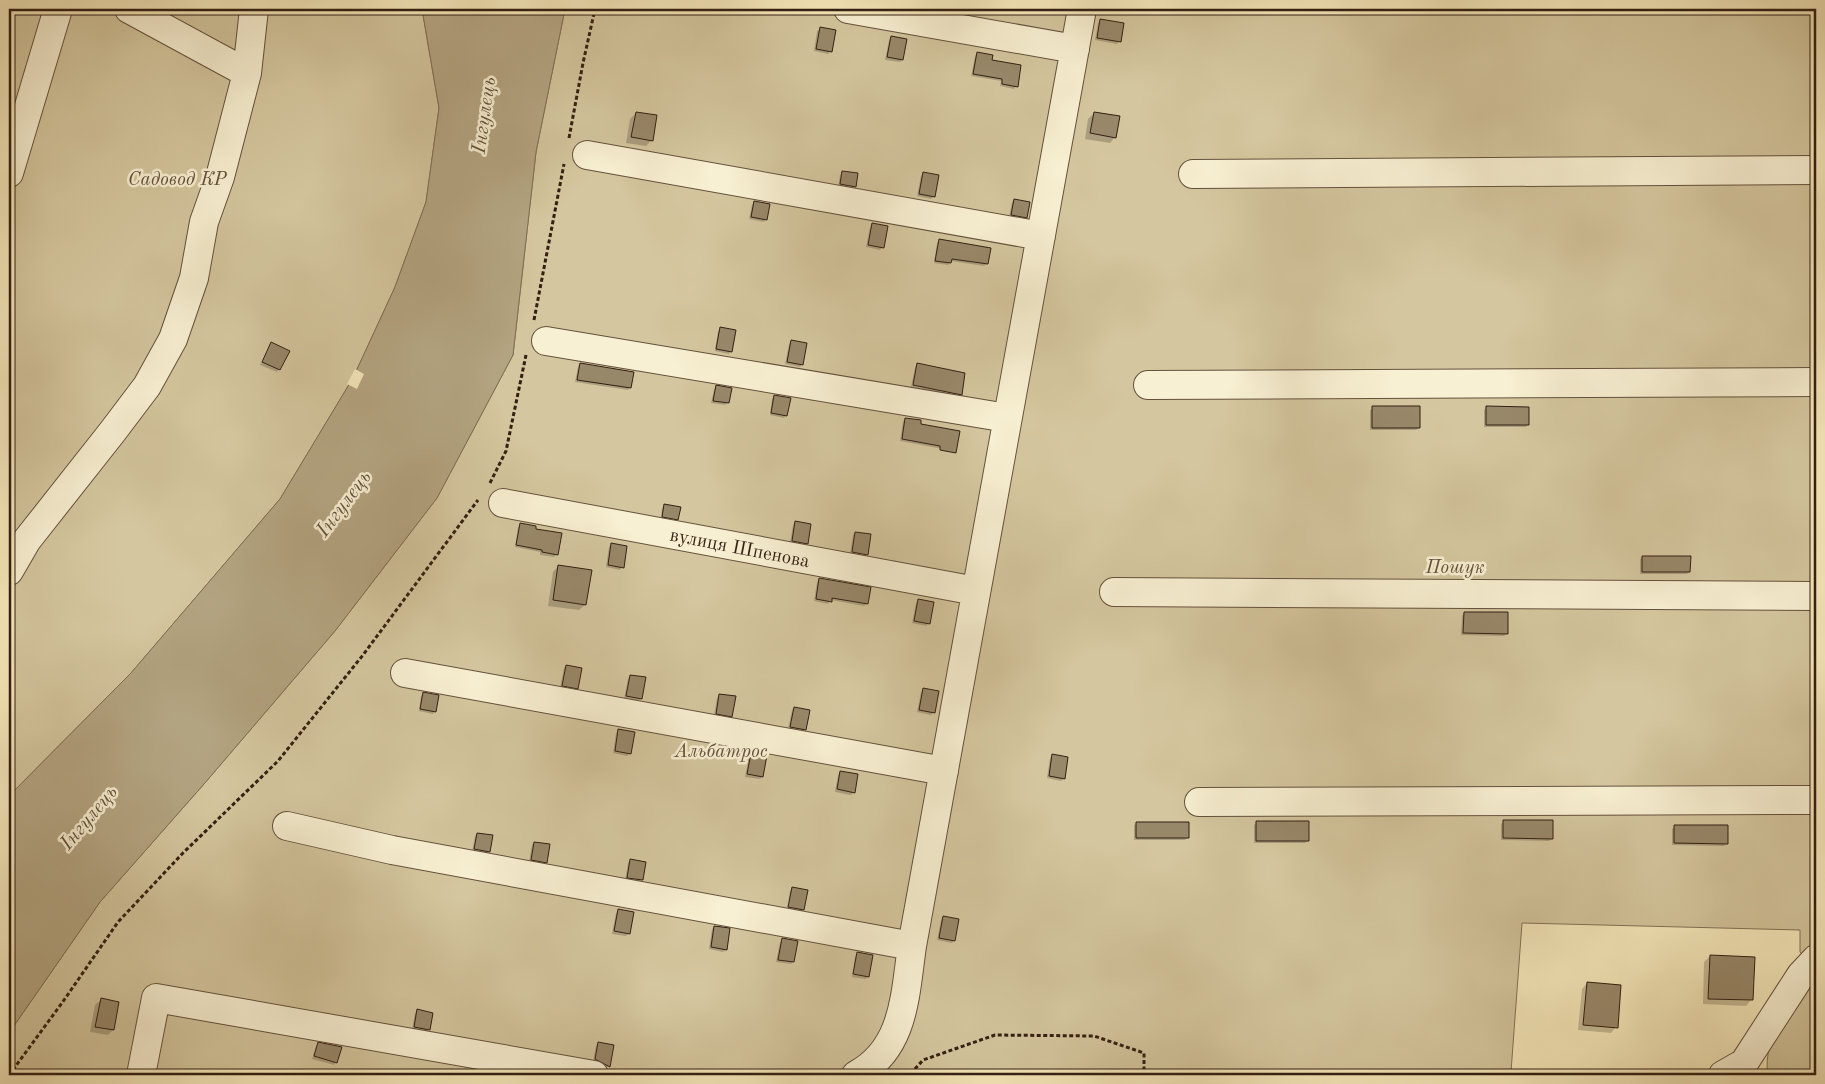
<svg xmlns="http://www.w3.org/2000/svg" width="1825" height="1084" font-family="'Old Standard TT',serif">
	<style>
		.green { fill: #d4c69e; stroke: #847258 }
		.water { fill: #b3a481; stroke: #806f55 }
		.pier { fill: #f5e8ba }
		.shadow { fill: #0003 }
		.building { fill: #98886a; stroke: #331f13 }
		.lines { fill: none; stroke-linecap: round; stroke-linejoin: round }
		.minor-casing { stroke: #64513d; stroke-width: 30 }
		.path { stroke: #331f13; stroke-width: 3; stroke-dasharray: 4 2.5; stroke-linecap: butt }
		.minor { stroke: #f8f0d2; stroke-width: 28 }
		.labels { text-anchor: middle; stroke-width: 5; stroke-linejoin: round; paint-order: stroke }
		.park-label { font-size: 19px; font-style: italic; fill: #63513d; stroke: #f8f0d2 }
		.street-label { font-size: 19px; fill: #331f13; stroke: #f8f0d2 }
		.water-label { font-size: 20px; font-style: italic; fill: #604e3a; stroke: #f8f0d2 }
	</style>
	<rect width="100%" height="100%" fill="#f5e8ba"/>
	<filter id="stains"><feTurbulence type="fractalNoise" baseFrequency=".004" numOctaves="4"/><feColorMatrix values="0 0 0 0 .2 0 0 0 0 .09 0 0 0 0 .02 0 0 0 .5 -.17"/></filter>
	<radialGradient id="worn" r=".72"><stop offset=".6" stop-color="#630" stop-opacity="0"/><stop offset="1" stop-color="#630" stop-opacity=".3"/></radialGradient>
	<path class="green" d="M9,9H422L439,108L426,202L395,287L353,378L280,499L131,673L9,796Z
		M565,9H1816V970L1800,952V930L1522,923L1511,1072L1515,1075H9V1033L100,902L204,784L335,631L437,498L513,355L536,152Z
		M1816,972V1075H1768C1761,1037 1796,1001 1816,972Z"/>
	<path class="water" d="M422,9H565L536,152L513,355L437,498L335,631L204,784L100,902L9,1033V796L131,673L280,499L353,378L395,287L426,202L439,108Z"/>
	<path class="pier" d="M355,369L364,374L357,389L347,384Z"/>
	<path class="shadow" d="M1101,20L1119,41L1117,44L1095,40L1098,23Z
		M820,29L831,51L828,54L814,51L817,31Z
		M891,37L902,60L900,62L885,60L889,40Z
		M977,53L990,61L1016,86L1014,89L1000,86L1001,81L971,76L975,56Z
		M636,113L652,140L646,146L626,143L630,119Z
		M1094,113L1115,137L1110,143L1085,139L1088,119Z
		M842,172L855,186L852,189L838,186L840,175Z
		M923,174L934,196L931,199L917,196L921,176Z
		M1014,200L1026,217L1023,220L1009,217L1012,202Z
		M754,202L766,219L764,222L749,219L752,205Z
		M872,225L883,247L880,250L866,247L870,227Z
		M939,240L989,249L987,264L984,266L951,261L948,265L934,263L937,243Z
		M721,329L731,351L729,354L715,351L718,331Z
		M791,341L802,364L800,367L785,364L789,344Z
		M272,343L288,351L277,372L260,365Z
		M580,364L630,388L628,390L575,382L578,366Z
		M917,365L960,394L958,396L911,387L915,367Z
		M716,387L728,403L725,405L711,403L714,389Z
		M775,396L786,415L784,418L770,415L772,399Z
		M1486,407L1528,424L1526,427H1484V410Z
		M1373,408L1419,428L1416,430H1370V410Z
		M906,419L919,425L954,451L900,441L903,421Z
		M665,506L677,519L675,522L661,519L662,508Z
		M796,522L807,543L804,546L790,543L793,525Z
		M521,525L534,530L557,554L554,557L540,555V552L515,547L518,527Z
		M856,533L867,554L864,557L850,554L853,535Z
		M612,545L622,567L620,570L606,567L609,547Z
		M1643,557L1689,572L1687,574H1640V559Z
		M558,566L585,605L579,610L548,606L553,572Z
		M820,579L867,604L864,606L831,600L828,604L814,601L817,582Z
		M918,601L929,623L926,626L912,623L916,603Z
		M1464,613L1506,634L1504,636L1461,635L1462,616Z
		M566,666L577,688L574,690L560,688L564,668Z
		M630,676L641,699L638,701L624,699L628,679Z
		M923,690L934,712L931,715L917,712L921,692Z
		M424,694L435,711L433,714L419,711L421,696Z
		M720,695L731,716L729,718L714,716L717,698Z
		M794,708L805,729L802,732L788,729L792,710Z
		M619,730L630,753L627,756L613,753L616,733Z
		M751,754L762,777L760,779L745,777L749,756Z
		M1053,756L1064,778L1061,781L1047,778L1050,758Z
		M841,772L854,792L851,795L835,792L838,775Z
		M1504,821L1552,839L1549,841L1501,840V824Z
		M1257,822L1307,841L1305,843H1254V825Z
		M1137,823L1187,838L1185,840H1134V825Z
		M1675,826L1727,843L1724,846L1672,845V829Z
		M477,834L489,852L486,854L472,852L475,836Z
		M534,843L545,862L543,865L529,862L532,845Z
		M631,860L642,880L639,882L625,880L628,863Z
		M792,888L803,910L801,912L787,910L790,891Z
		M618,911L629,933L626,936L612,934L616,913Z
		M943,917L954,940L952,943L937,940L941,920Z
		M715,927L726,950L723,952L709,949L712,929Z
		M782,939L793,962L791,964L776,962L780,942Z
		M857,954L868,976L866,979L852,977L855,956Z
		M1710,956L1751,1000L1746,1006L1703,1004L1704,962Z
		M1587,983L1616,1027L1611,1033L1578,1030L1582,989Z
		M101,1000L113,1030L108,1035L90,1032L95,1005Z
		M417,1011L429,1030L427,1032L412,1030L415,1013Z
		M598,1043L609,1066L606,1068L593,1062L596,1046Z
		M318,1044L336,1062L334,1065L312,1059L316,1046Z"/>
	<path class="building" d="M1100,19L1124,23L1121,42L1097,38Z
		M820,27L836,30L832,52L816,49Z
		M891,36L907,39L903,60L887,57Z
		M977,52L993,55L992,60L1021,65L1018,87L1002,84V79L973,74Z
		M636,112L657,115L653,141L631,137Z
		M1094,112L1120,116L1116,138L1090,133Z
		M842,171L858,173L856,187L840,184Z
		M923,172L939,175L935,197L919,194Z
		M1014,199L1030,202L1027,218L1011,215Z
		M754,201L770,204L767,220L751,217Z
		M872,223L888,226L884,248L868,245Z
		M939,239L991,248L988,264L952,259L951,263L935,261Z
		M720,327L736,330L732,352L716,349Z
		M791,340L807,343L803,365L787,362Z
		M271,342L290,351L280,370L262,362Z
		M580,363L634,372L631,388L577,380Z
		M917,363L965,373L962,395L913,385Z
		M716,385L732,388L729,403L713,401Z
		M774,395L791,398L787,416L771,413Z
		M1372,406H1420V428H1372Z
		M1486,406L1529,407V425H1486Z
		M905,418L921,420V424L960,431L956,453L940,450V446L902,439Z
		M664,504L681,507L678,520L662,517Z
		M795,521L811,524L808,544L792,541Z
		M520,523L536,526V529L562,533L558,555L542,552V550L516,545Z
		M855,532L871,534L868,555L852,552Z
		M611,543L627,546L624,568L608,565Z
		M1642,556H1691L1690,572H1642Z
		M558,565L592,570L586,605L553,600Z
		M819,578L871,587L868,604L832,598V602L816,599Z
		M918,599L934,602L930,624L914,621Z
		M1464,612H1508V634L1463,633Z
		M566,665L582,668L578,689L562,686Z
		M630,675L646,677L642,699L626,696Z
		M923,688L939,691L935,713L919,710Z
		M423,692L439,695L436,712L420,709Z
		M719,694L736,696L732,717L716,714Z
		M794,707L810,710L806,730L790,727Z
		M618,729L635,732L631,754L615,751Z
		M751,753L767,755L763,777L747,774Z
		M1052,754L1068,757L1065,779L1049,776Z
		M840,771L858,774L855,793L837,789Z
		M1503,820H1553V839L1503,838Z
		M1256,821H1309V841H1256Z
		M1136,822H1189V838H1136Z
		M1674,825H1728V844L1674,843Z
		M477,833L493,835L490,852L474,849Z
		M534,842L550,844L547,863L531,860Z
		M630,859L646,862L643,880L627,878Z
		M792,887L808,890L804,910L788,907Z
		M618,909L634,912L630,934L614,931Z
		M943,916L959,919L955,941L939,938Z
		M714,926L730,928L727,950L711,947Z
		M782,938L798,941L794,962L778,960Z
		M857,952L873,955L869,977L853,974Z
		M1710,955L1755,957L1753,1000L1708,999Z
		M1587,982L1621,985L1618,1028L1583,1025Z
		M101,998L119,1002L114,1030L95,1027Z
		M417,1009L433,1013L430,1030L414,1027Z
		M318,1042L342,1047L337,1063L314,1056Z
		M598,1042L614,1045L610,1067L595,1059Z"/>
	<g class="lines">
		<g class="minor-casing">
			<path id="minor" d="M129,9L247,73
				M848,9L1075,49
				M587,155L1041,236
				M9,173L58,9
				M1193,174L1816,170
				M546,341L1007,418
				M1148,385L1816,382
				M503,503L976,591
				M9,571L27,540L113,431L147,386L173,339L194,278L204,222L220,177L247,73L254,9
				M1114,592L1816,596
				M405,673L944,771
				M1199,802L1816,800
				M287,826L392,850L912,946
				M141,1075L156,998L594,1075
				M856,1075C905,1049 905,994 912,946L1082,9
				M1723,1075L1744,1063L1801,975L1816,959"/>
		</g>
		<path class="path" d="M569,138L583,63L595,9
			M534,320L564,164
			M490,483L506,451L526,355
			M9,1075L62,1003L118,922L183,853L278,761L363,655L478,500
			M913,1075L914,1070L923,1060L995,1035L1094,1036L1144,1053V1075"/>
		<use href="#minor" class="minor"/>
	</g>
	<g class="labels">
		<g class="park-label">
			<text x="177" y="185">Садовод КР</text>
			<text x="1455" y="573">Пошук</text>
			<text x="721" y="757">Альбатрос</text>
		</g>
		<g class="street-label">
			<text transform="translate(740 547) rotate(11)" y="7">вулиця Шпенова</text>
		</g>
		<g class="water-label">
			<text transform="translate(483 115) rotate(-82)" y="7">Інгулець</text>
			<text transform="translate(343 503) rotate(-53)" y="7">Інгулець</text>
			<text transform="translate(88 817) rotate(-50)" y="7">Інгулець</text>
		</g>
	</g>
	<rect width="1825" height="1084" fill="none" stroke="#f5e8ba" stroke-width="30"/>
	<rect x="10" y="10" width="1805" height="1064" fill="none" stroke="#331f13" stroke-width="2.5"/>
	<rect x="15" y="15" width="1795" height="1054" fill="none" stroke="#331f13"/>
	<rect width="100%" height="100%" filter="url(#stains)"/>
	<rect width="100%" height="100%" fill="url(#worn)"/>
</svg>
